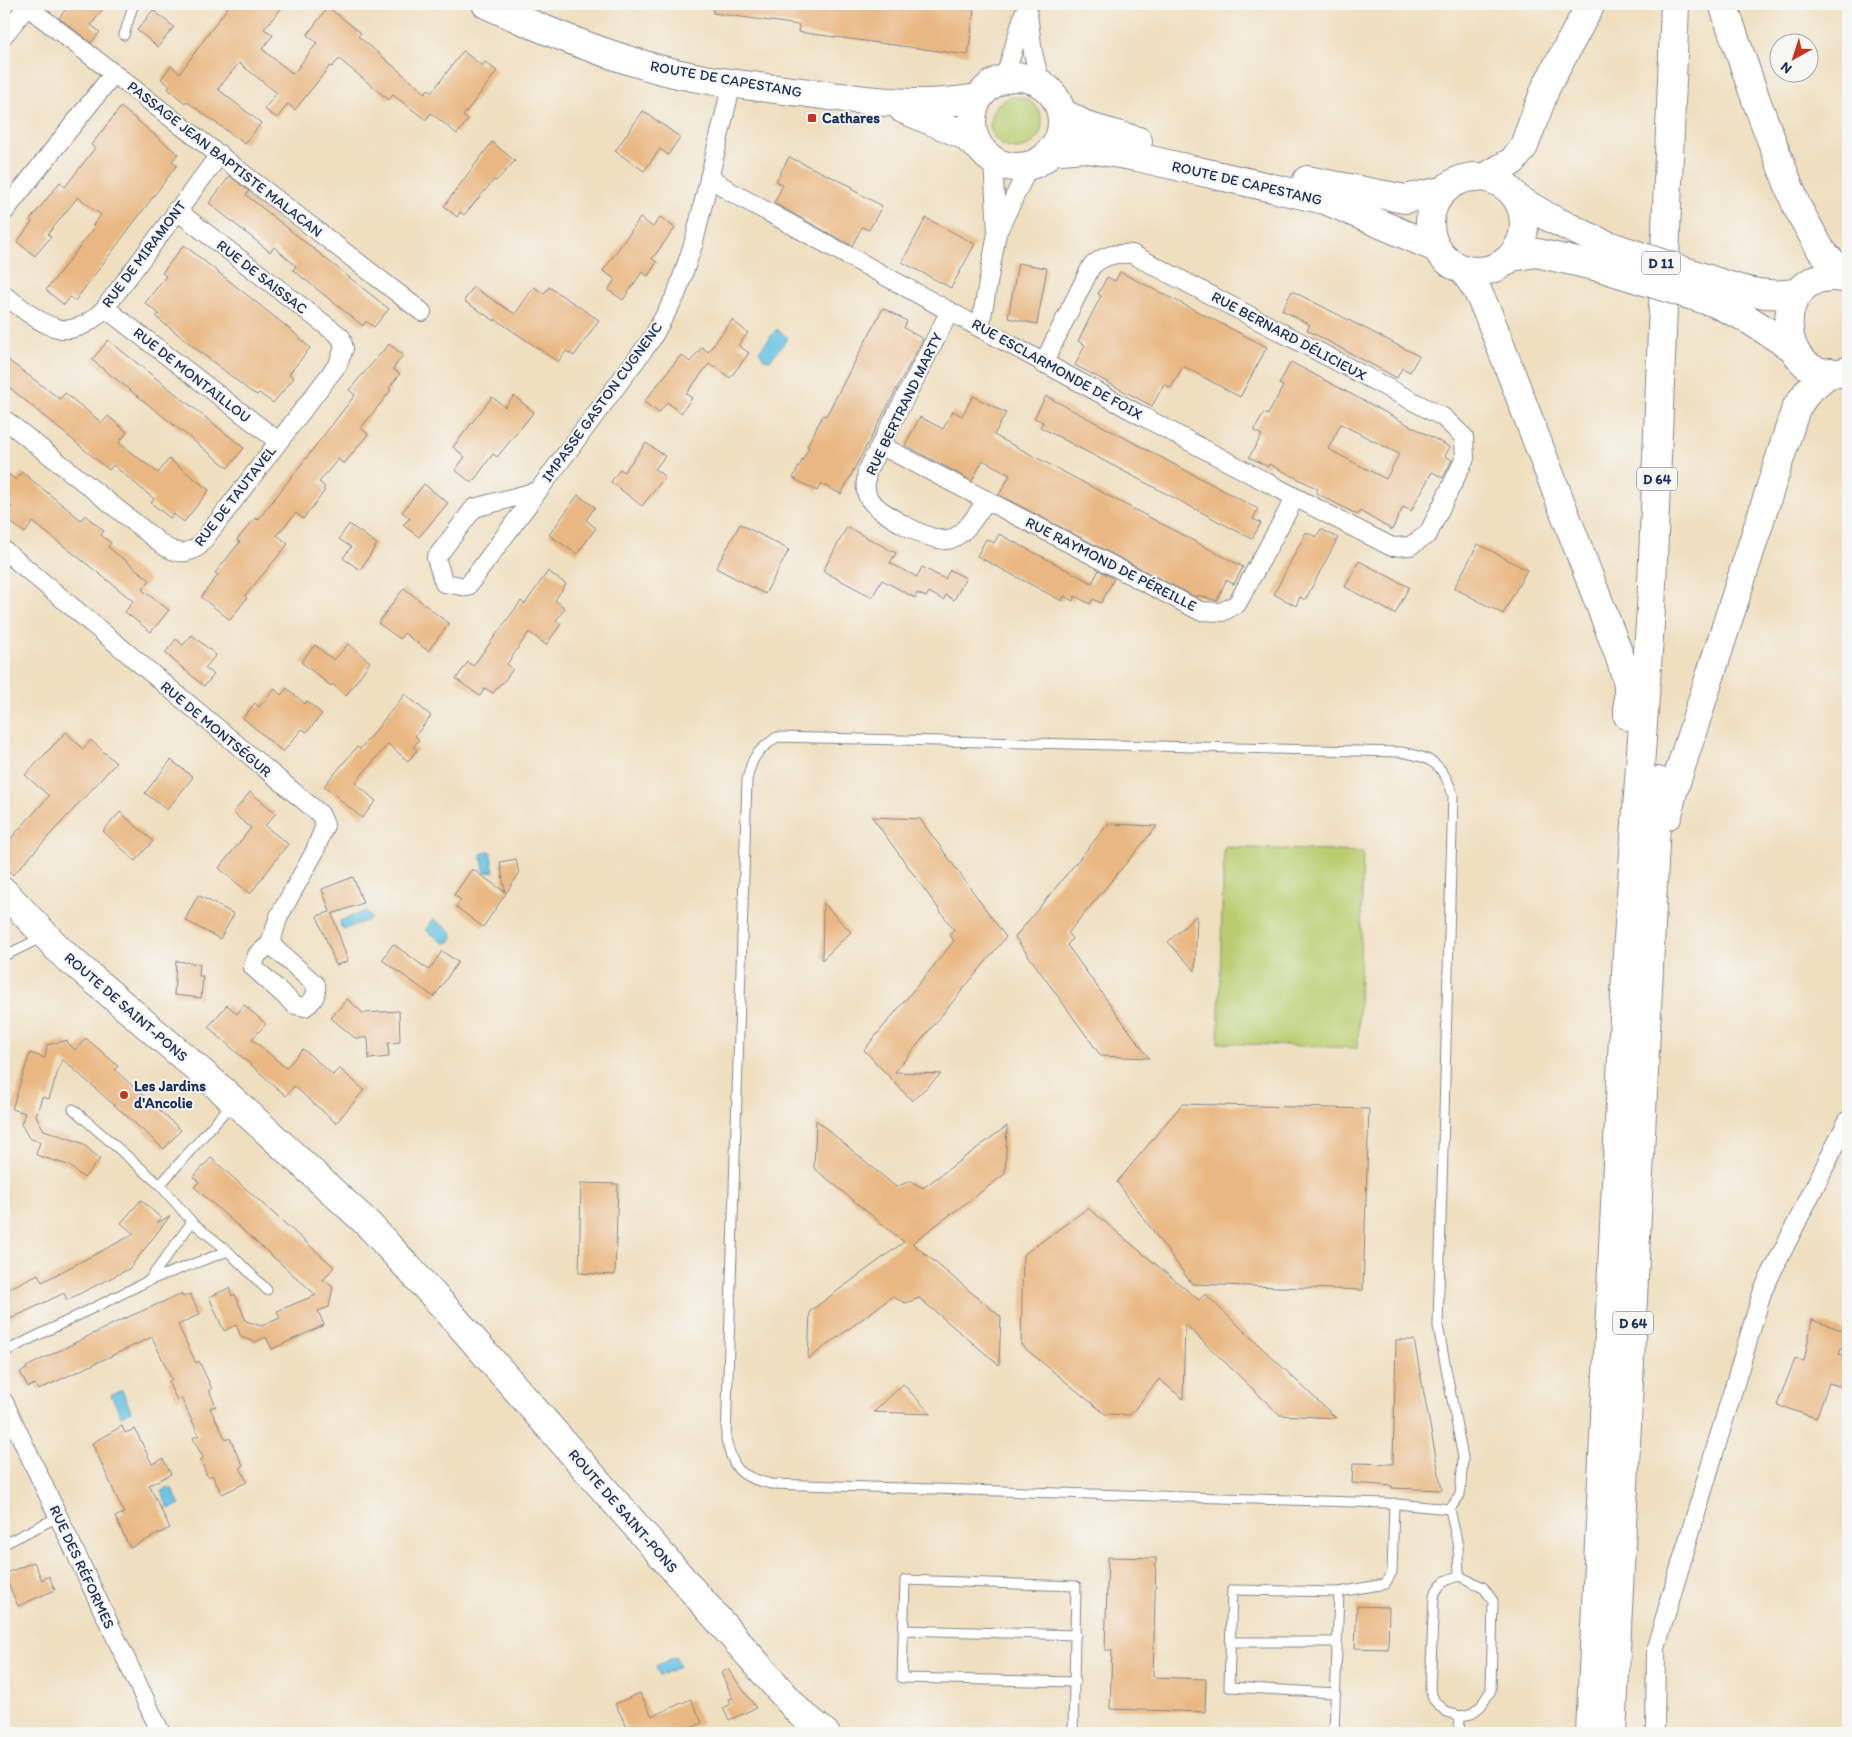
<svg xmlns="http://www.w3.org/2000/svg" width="1852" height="1737" font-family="Itim,sans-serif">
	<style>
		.green { fill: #b9cd70; stroke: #6a7e67 }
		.water { fill: #65c3e3; stroke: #4079a0 }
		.building { fill: #e9b781; fill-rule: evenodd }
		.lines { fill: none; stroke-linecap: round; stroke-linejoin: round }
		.service-casing { stroke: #85878e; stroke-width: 11 }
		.minor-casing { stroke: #85878e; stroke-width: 20 }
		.primary-casing { stroke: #85878e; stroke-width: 30 }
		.trunk-casing { stroke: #85878e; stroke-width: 30 }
		.service { stroke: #fff; stroke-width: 9 }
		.minor { stroke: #fff; stroke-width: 18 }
		.primary { stroke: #fff; stroke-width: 28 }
		.trunk { stroke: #fff; stroke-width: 28 }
		.primary-bridge-casing { stroke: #85878e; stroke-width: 30; stroke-linecap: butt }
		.primary-bridge { stroke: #fff; stroke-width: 28 }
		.poi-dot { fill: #c8321e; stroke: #f6f6f2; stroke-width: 2 }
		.labels { text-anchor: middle; stroke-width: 4; stroke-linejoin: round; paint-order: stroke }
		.shield { fill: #f6f6f2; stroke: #5d6b8a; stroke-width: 1 }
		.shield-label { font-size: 14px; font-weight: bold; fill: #1b2f5e }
		.street-label { font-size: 15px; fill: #1b2f5e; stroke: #f6f6f2 }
		.poi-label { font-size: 15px; font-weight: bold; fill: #1b2f5e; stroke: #f6f6f2; text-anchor: start }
	</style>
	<rect width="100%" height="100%" fill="#f6f6f2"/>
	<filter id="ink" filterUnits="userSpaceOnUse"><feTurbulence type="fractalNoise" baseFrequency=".02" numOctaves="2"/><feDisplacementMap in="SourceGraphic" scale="10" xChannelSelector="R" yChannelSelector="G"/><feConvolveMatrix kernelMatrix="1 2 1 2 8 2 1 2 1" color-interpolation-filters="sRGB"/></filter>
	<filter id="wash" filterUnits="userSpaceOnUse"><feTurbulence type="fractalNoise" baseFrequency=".0096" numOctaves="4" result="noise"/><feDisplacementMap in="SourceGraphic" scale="20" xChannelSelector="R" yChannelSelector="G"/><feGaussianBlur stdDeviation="1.12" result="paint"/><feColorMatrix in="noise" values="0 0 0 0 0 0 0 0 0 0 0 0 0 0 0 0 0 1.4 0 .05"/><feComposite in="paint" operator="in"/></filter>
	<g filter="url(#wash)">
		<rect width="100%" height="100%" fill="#efdfbf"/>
		<path class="green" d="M990 123a26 26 0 1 1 52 0a26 26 0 1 1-52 0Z
			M1224,847L1363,852L1358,1048L1218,1043Z"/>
		<path class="water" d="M777,329L788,338L770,360L764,359L759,351Z
			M490,851L494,871L485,873L481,854Z
			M366,911L371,918L369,920L345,929L341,927L340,921Z
			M433,919L452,932L453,938L450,942L444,943L426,930Z
			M122,1390L131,1411L121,1416L111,1395Z
			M171,1487L180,1504L169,1509L161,1491Z
			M675,1657L680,1666L660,1676L656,1666Z"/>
		<g id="blocks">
			<path class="building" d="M70,4H107L91,25L100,32L91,43L59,18Z
				M230,4H285L264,29L273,35L262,49L293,74L317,43L307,35L328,7L361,33L358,36L425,93L428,89L432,92L463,51L482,66L485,62L497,71L463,116L468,120L457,134L431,113L426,120L393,95L389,100L339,59L332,67L330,66L295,110L288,104L277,118L264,109L277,93L239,63L218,89L261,123L245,144L186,101L185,103L168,89L170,86L161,79L171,66L180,73Z
				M713,4H821L860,9L861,4H928L974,10L968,55L798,32L799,25L713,13Z
				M153,10L174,27L158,47L137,30Z
				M121,107L178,154L172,161L177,165L75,301L70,297L64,305L46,290L95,227L93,225L101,215L78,197L48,234L51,237L35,256L17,242L32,222L30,220L60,182L65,187L95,148L91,145Z
				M643,111L680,137L668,155L660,149L644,171L615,151Z
				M492,142L515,161L496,181L494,180L464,215L460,212L457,217L444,206Z
				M789,157L853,187L851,189L882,206L869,230L862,227L852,246L774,203L783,185L776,181Z
				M230,176L249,191L246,195L389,309L374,327L366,321L363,326L293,270L296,266L274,247L270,252L209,203Z
				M660,217L675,228L652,259L657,262L648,276L642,272L623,300L608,290L615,279L603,271L640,218L653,227Z
				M926,218L975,244L951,288L902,262Z
				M184,245L291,330L310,348L289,374L294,378L273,403L259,393L257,395L250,391L236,380L156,317L159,314L145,303L166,276L162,273Z
				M1018,263L1047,268L1037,324L1008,318Z
				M1120,272L1267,347L1240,397L1183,366L1171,388L1164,384L1152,406L1075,365L1085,345L1078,341L1101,296L1098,294L1107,277L1115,281Z
				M473,287L515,314L534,287L544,294L549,287L599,320L574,356L566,351L558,362L495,319V321L464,301Z
				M1292,291L1419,356L1410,372L1402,368L1397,378L1307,330L1310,325L1282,310Z
				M883,308L907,321L904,328L923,339L841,494L821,484L817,491L793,478L809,447L807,446L823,415L826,416Z
				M732,320L748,333L738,345L749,353L730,378L715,366L714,368L709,364L686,394L692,398L681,413L667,402L659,413L644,402L681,355L690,362L702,347L708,352Z
				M108,340L244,448L228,468L92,360Z
				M389,344L403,355L393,369L400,374L389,388L391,390L361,428L368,434L344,464L338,459L319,482L324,486V492L303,519L296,513L277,535L288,544L245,596L247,598L230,620L201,597L218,575L215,573L240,542L237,540L255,518L258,520L355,395L349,390Z
				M4,357L60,399L65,393L102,423L108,416L127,432L119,443L158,473L169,459L209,490L184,522L174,514L170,518L151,503L154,499L113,465L109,470L4,383Z
				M1291,362L1450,447L1445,456L1452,460L1443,478L1432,472L1411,511L1403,507L1392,530L1360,511L1358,515L1316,493L1318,489L1269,464L1268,467L1249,457L1262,435L1254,431L1264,413L1268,415L1283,386L1279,384ZM1341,424L1399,454L1386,479L1328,449Z
				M514,396L534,412L497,457L493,454L472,483L455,470L465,457L453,447L492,397L505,407Z
				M973,396L1006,413L994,435L1243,567L1234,584L1226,580L1217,601L1198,595L1197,598L999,495L1010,475L983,460L972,481L905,445L920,417L943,429L953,411L962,416Z
				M1046,396L1258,509L1253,519L1261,523L1252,539L1040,427L1043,422L1034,418Z
				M646,443L665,456L655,469L665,477L642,506L611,482L620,469L624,472Z
				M4,471L16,480L22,472L81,520L85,515L104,531L101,535L111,543L108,547L150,580L142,590L169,610L151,632L125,612L133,601L111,583L33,522L25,533L4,517L12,507L4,501Z
				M424,484L448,503L419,537L403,525L410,518L402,512Z
				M578,495L595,507L586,520L596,528L577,554L549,535Z
				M349,524L377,544L360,570L343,558L351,547L339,539Z
				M740,524L789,550L765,594L716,568Z
				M847,527L896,553L890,563L917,577L922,567L945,579L950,570L966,578L954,600L946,595L943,600L929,592L926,597L917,593L915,598L882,580L872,597L823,571Z
				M1321,529L1338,538L1305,600L1300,597L1296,606L1274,594L1306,532L1316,537Z
				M999,534L1092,583L1099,570L1114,579L1101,603L1093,599L1090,604L1075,596L1073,601L1064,596L1062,601L977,556L986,539L994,543Z
				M1478,544L1527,570L1503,614L1454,588Z
				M1359,561L1409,587L1395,614L1345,587Z
				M548,571L566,584L555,600L565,608L556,621L561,624L546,645L529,632L507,664L513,669L502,684L501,683L493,693L485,688L480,696L456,679L468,662L473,666L521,601L525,604Z
				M404,588L449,624L428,651L404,633L400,639L378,623Z
				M192,635L216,655L205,668L214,675L204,686L165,653L176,639L183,645Z
				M348,644L370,662L346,696L332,684L331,686L301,662L315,645L334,660Z
				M287,688L305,704L307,701L322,714L307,732L302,729L283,752L243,718L255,703L259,707L275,689L281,695Z
				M405,694L431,716L415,736L419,740L413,747L417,750L408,761L388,744L355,783L376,801L362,818L324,786L357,747L360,749Z
				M66,732L83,749L91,740L116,763L13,875L4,866V846L49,796L25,775Z
				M171,760L193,777L167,810L145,793Z
				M250,792L276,813L265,826L288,844L250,894L219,868L251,828L233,813Z
				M120,812L153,841L135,861L103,831Z
				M872,817L920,819L1006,937L895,1072L941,1074L912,1101L864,1050L954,941L950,935L954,930Z
				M1108,824L1157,826L1068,933L1072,939L1067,945L1149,1058L1101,1056L1015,937Z
				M516,859L519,874L483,927L456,907L461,900L454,895L472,869L505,892L500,862Z
				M353,877L363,903L332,914L348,961L336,965L317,916L330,912L322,889Z
				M198,895L234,914L220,939L185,920Z
				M823,903L851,932L822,960Z
				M1197,915L1195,971L1168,942Z
				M393,944L429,970L442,951L458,962L434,997L382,960Z
				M176,961L200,964L199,976H203L201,998L174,995Z
				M347,999L363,1013L399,1011L400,1042L388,1043L389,1057L369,1059L368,1038H355L331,1018Z
				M227,1005L237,1014L244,1005L266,1024L252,1039L286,1068L303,1049L333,1075L339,1068L364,1090L336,1123L294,1086L286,1096L208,1027Z
				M86,1038L118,1066L115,1070L181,1130L164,1149L62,1059L49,1099L42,1097L36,1116L44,1130L82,1143L100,1159L84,1178L68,1165L36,1155L40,1142L29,1138L21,1124L25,1113L12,1109L30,1053L45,1058L47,1045L68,1040L67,1042L75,1050Z
				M1182,1104L1369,1109L1363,1290L1192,1284L1117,1182Z
				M816,1120L896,1187L910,1181L923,1188L1007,1126L1005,1174L912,1243L1001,1317L999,1365L919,1298L906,1303L892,1297L808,1359L810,1311L904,1242L814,1168Z
				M211,1158L334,1267L323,1280L333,1287L329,1307L318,1311L324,1325L272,1349L266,1337L255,1342L241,1337L236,1325L224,1331L209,1297L229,1288L232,1296L235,1294L246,1321L261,1326L280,1318L277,1311L316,1295L194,1187L199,1182L193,1177Z
				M581,1183L618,1184L615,1275L579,1273Z
				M141,1200L161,1218L157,1223L170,1216L129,1269L67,1300L64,1293L4,1322V1291L38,1274L42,1282L134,1234L121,1223Z
				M1088,1208L1199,1300L1205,1294L1336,1418L1280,1415L1185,1324L1183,1399L1159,1379L1130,1415L1105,1414L1021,1345L1023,1255Z
				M181,1294L183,1297L190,1294L200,1314L178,1325L196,1363L199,1361L212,1389L209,1390L216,1406L210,1408L226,1440L230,1438L236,1452L243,1465L240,1467L247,1482L222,1494L212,1475L208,1477L200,1460L203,1458L193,1438L199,1435L181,1398L177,1400L168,1382L172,1380L152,1337L38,1390L35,1384L28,1387L20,1372L27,1369L26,1367L119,1321Z
				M1812,1320L1848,1332L1839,1354L1848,1357V1389L1829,1383L1816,1418L1777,1405L1795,1359L1804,1361Z
				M1396,1340H1414L1442,1490L1392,1488V1486L1352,1483L1353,1463L1393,1464Z
				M903,1384L931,1414L874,1412Z
				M122,1426L125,1433L135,1429L152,1464L163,1459L171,1474L149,1485L170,1528L130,1548L115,1517L124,1513L92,1443Z
				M1108,1557L1156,1558L1153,1677L1206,1679L1205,1712L1110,1709L1112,1650H1105Z
				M34,1562L42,1580L49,1576L55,1590L18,1606L4,1574Z
				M1357,1606L1389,1607L1388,1649L1355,1648Z
				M728,1669L756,1708L729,1720L723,1708L731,1704L729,1699L733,1698L721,1673Z
				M640,1693L652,1716L691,1699L702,1723L680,1733H630L615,1704Z"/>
		</g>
	</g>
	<g filter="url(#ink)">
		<use href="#blocks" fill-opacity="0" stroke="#85878e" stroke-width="1"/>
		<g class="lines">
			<g class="service-casing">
				<path id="service" d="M124,35L133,6L136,4
					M4,956L43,937
					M73,1109L160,1185L192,1222L228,1251
					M160,1185L228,1108
					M150,1279L192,1222
					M4,1352L150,1280L228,1251L267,1290
					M1450,1509L1386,1503L771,1484C739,1476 734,1471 726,1439L747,780C752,756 757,751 777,737L1400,752C1431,757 1443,763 1453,795L1438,1326L1463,1458L1460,1495L1450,1509L1458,1546L1459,1576
					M4,1544L58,1517
					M1459,1576L1483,1587L1493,1601L1491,1690L1481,1706L1471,1714L1460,1716L1446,1712L1434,1700L1430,1689L1434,1596C1439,1583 1446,1579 1459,1576Z
					M1339,1592L1385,1584L1392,1572L1394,1503
					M903,1630L1076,1635
					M1230,1642H1337
					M1073,1733L1076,1586L905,1580L902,1678L1075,1682
					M1334,1733L1339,1592L1232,1590L1229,1687L1335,1693
					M1459,1733L1460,1716"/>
			</g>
			<g class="minor-casing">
				<path id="minor" d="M24,4L422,312
					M1027,6L1033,53L1041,84
					M4,35L29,4
					M1007,78L1008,67L1024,13
					M709,177L731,192C951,311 1169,434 1392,547L1410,546L1428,534L1465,458L1464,437L1443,417L1132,254C1115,253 1103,255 1091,267L1043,364
					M4,212L114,73
					M997,233L1023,179L1027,166
					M4,295C40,321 66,350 105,308L220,154
					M105,308L278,441
					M950,311L867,471C866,480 864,489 868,497C875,512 936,546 951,539C967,533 977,513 987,500
					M980,327L997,233L993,160
					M4,419L164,546C177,554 186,555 199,546L338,364L344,348L341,337L176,210
					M880,445L1200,611L1222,612L1237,604L1295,498
					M538,491L467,587L444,583L436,558L474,508L538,491L651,340L676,295L694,242L732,83
					M4,550L320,814L325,825L314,853L279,916L270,944L257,955L253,967L295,1005L305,1007C314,1000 317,996 316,985L270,944
					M4,1402L161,1733
					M1655,1733L1656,1647L1763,1290L1848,1120"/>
			</g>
			<g class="primary-casing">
				<path id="primary" d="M486,4C536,27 587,48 641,64C695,81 753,86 809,93C866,101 921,108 978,98
					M972 122a45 45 0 1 1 90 0a45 45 0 1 1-90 0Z
					M903,109L962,134L980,148
					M1061,112L1089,127L1138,141
					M1050,151L1083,148L1137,157L1325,200L1436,248
					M1430 224a47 47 0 1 1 94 0a47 47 0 1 1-94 0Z
					M1307,180L1405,199L1442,191
					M1518,199L1548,217L1602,243
					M1511,257L1537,253L1599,267
					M1848,279C1766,259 1772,393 1848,371
					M1720,283C1747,292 1771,298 1800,292
					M1715,303L1746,318L1793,348
					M4,892L70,961
					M57,948L221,1089L368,1224L447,1310L799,1712L825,1733"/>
			</g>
			<g class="trunk-casing">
				<path id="trunk" d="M1723,4L1756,100L1797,207L1821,250L1847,278
					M1486,177L1513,161L1524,146L1546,87L1591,4
					M1464,270L1477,290L1489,316L1618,652L1628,683V716
					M1668,815L1672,795L1796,408L1808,391L1830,372
					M1590,1733L1627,953L1651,609L1675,4
					M1612,1733L1658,781"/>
			</g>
			<use href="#service" class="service"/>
			<use href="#minor" class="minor"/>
			<use href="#primary" class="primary"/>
			<use href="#trunk" class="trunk"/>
			<g class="primary-bridge-casing">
				<path id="primary-bridge" d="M1602,243L1720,283
					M1599,267L1715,303"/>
			</g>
			<use href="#primary-bridge" class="primary-bridge"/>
		</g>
	</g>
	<g class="poi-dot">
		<rect x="807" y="113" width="10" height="10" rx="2.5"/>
		<circle cx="124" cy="1095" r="5"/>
	</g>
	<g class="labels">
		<g class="shield">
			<rect x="1642" y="251.5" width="38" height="23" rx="4"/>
			<rect x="1637" y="467.5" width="40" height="23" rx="4"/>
			<rect x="1613" y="1311.5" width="40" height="23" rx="4"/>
		</g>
		<g class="shield-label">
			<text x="1661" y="268">D 11</text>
			<text x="1657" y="484">D 64</text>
			<text x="1633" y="1328">D 64</text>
		</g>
		<g class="street-label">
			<text transform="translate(726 79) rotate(10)" y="5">ROUTE DE CAPESTANG</text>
			<text transform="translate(225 159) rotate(38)" y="5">PASSAGE JEAN BAPTISTE MALACAN</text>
			<text transform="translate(1247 183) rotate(13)" y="5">ROUTE DE CAPESTANG</text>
			<text transform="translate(144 254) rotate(-53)" y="5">RUE DE MIRAMONT</text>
			<text transform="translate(262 277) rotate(38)" y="5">RUE DE SAISSAC</text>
			<text transform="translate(1289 336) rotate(28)" y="5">RUE BERNARD DÉLICIEUX</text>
			<text transform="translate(1057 369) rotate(29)" y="5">RUE ESCLARMONDE DE FOIX</text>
			<text transform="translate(192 375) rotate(38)" y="5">RUE DE MONTAILLOU</text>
			<text transform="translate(602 402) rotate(-54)" y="5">IMPASSE GASTON CUGNENC</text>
			<text transform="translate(904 404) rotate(-64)" y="5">RUE BERTRAND MARTY</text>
			<text transform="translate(235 496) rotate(-52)" y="5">RUE DE TAUTAVEL</text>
			<text transform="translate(1111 564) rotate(27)" y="5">RUE RAYMOND DE PÉREILLE</text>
			<text transform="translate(216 729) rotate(40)" y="5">RUE DE MONTSÉGUR</text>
			<text transform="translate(126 1007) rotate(41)" y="5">ROUTE DE SAINT-PONS</text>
			<text transform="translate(623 1511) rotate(49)" y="5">ROUTE DE SAINT-PONS</text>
			<text transform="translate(82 1567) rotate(65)" y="5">RUE DES RÉFORMES</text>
		</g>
		<g class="poi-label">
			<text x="822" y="123">Cathares</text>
			<text x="134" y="1091">Les Jardins<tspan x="134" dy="17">d'Ancolie</tspan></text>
		</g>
	</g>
	<rect width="1852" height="1737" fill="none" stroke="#f6f6f2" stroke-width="20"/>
	<g transform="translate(1794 58) rotate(219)"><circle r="24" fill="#f6f6f2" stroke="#9ea6b7"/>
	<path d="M0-4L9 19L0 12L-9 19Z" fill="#c8321e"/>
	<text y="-8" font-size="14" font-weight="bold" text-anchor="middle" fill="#1b2f5e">N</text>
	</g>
</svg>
